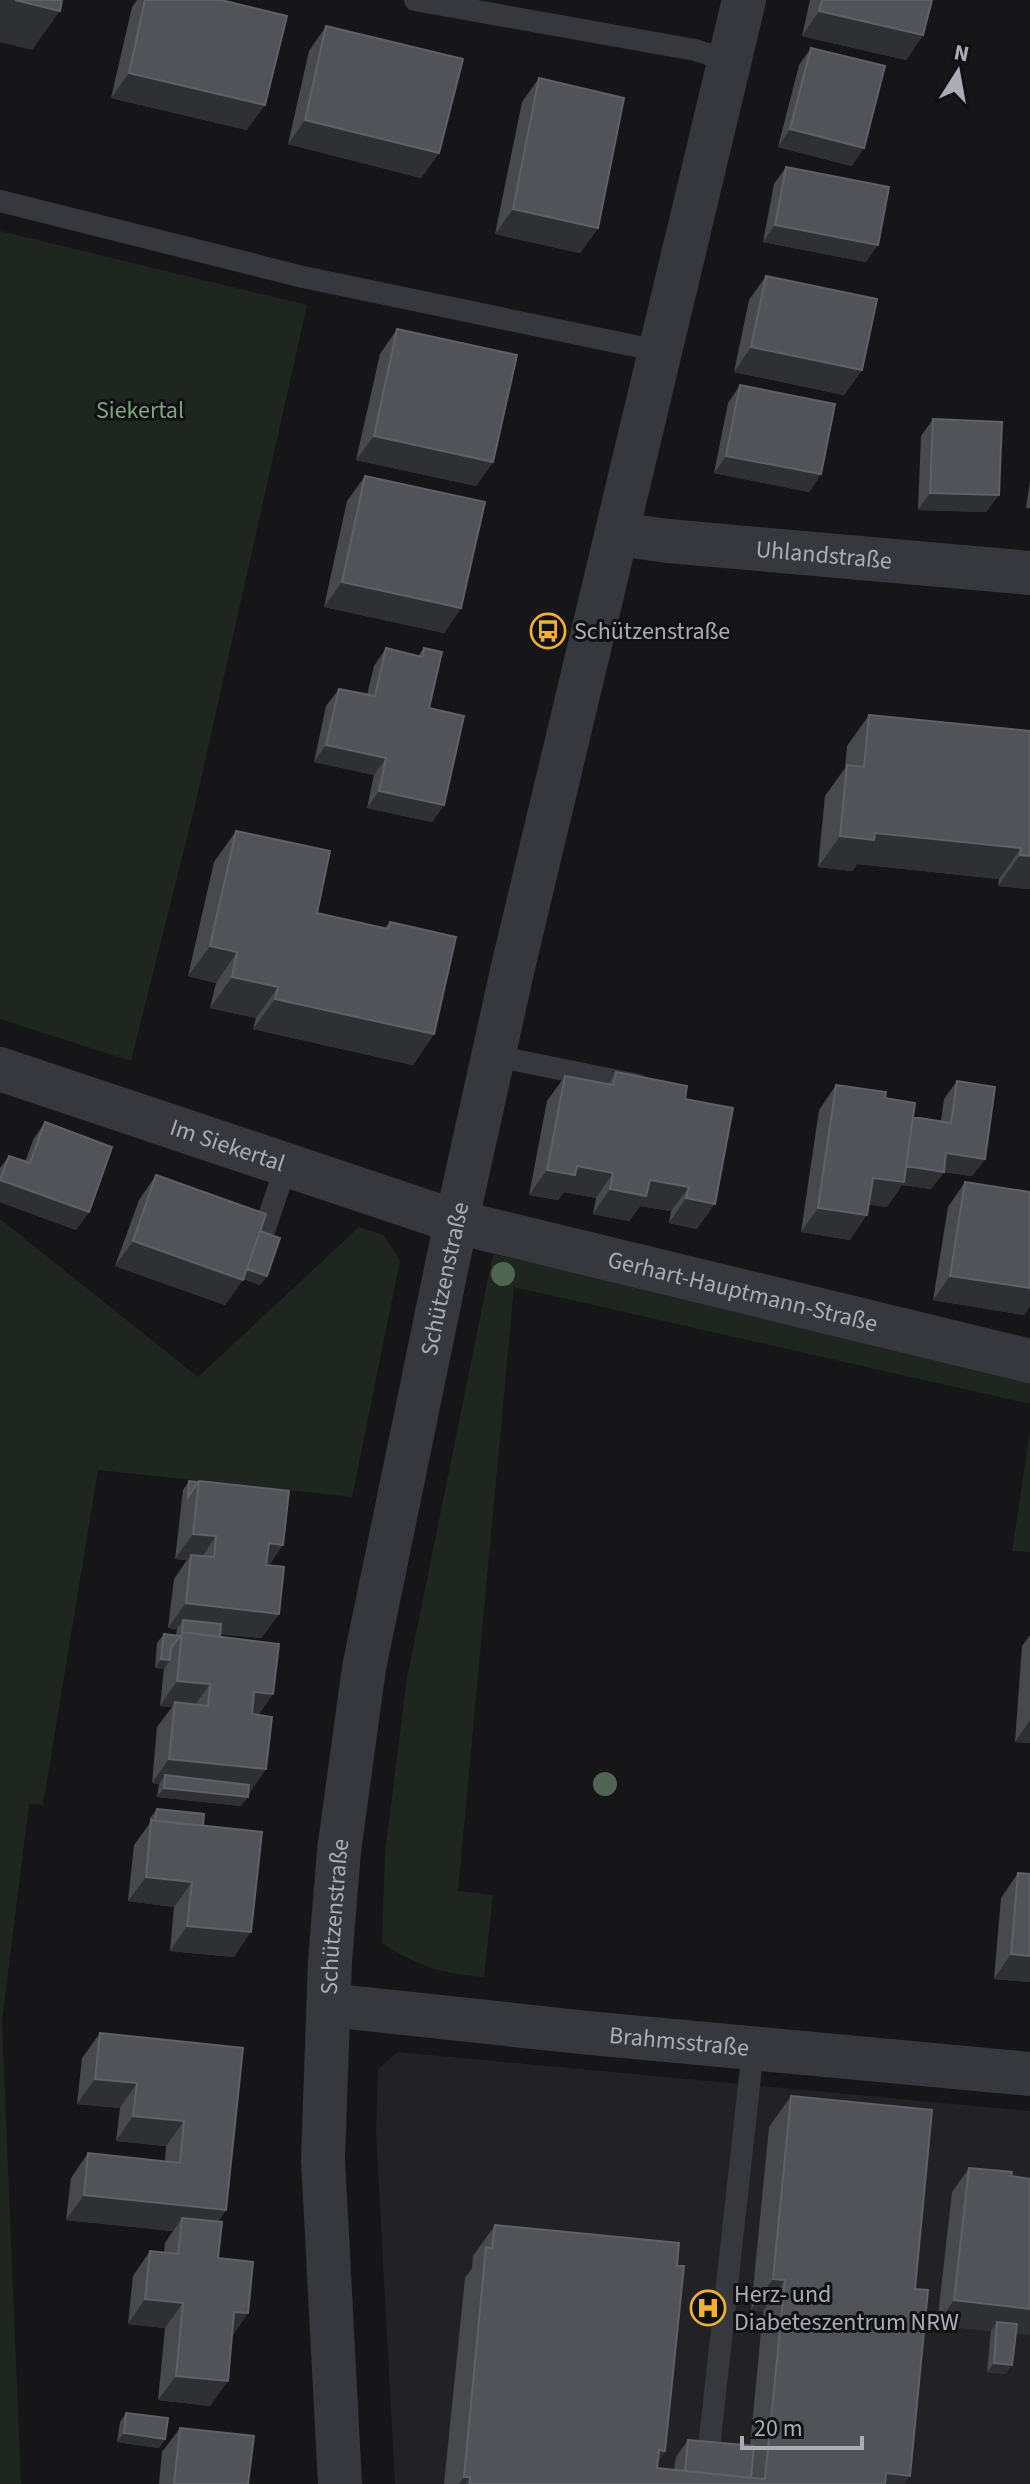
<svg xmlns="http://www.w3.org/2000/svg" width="1030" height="2484" font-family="'Source Sans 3',sans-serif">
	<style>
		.built { fill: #222225 }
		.green { fill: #1e261f }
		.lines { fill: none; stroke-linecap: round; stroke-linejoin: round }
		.lane { stroke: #37383d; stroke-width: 22 }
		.street { stroke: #37383d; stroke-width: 44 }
		.tree { fill: #506452 }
		.wall { fill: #47494d }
		.shaded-wall { fill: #2f3033 }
		.building { fill: #525359; stroke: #5f6168; stroke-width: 2 }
		.labels { text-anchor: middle; stroke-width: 6; stroke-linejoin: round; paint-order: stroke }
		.park-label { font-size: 24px; fill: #7fa381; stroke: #111113 }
		.street-label { font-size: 24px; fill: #a8adb8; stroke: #111113 }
		.poi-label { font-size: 24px; fill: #a8adb8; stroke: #111113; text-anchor: start }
	</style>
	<rect width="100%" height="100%" fill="#161618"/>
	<path class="built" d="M398,2052L1030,2111V2484H395L376,2132L378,2069Z"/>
	<path class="green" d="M0,231L307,305L195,806L131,1061L0,1019Z
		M0,1219L198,1377L359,1227L384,1235L400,1261L352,1497L98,1470L43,1805L29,1804L2,2021L21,2484H0Z
		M493,1254L1030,1375V1404L514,1287L458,1891L493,1895L484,1977C443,1974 417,1966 382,1943L385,1853L407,1678Z
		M1030,1431V1552L1012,1551Z"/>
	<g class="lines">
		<path class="lane" d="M415,0L695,50L730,61
			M0,201L303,277L659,351
			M495,1056L638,1085
			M264,1231L287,1163
			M710,2439L753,2049"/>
		<g class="street">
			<path id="s1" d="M617,534L668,541L1030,573"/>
			<path id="s2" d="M0,1069L457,1222L1030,1361"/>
			<path id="s3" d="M329,2005L589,2033L1030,2074"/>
			<path id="s4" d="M340,2484L323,2159L330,1961L339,1851L364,1668L448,1260L513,967L744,0"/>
		</g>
	</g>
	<g class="tree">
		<circle cx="503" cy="1274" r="12"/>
		<circle cx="605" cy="1784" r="12"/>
	</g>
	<path class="wall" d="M137,0H221L247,130L111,98L132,7Z
		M810,0H932L923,35L906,60L802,36Z
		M326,26L439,153L421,178L288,144L309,51Z
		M811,48L852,166L778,147L799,65Z
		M539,78L598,228L580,253L495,234L522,102Z
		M786,167L866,262L763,242L774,184Z
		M766,276L862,370L844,395L734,372L749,300Z
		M397,329L493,462L476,486L356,460L380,354Z
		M740,385L821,474L809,492L714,473L728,403Z
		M933,419L999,495L986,512L918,510L921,436Z
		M365,476L461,608L444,633L324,607L347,501Z
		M1030,481V508H1026Z
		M386,648L418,656L424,648L429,708L444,805L432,822L367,808L374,775L314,762L326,706L339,689L367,695L374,666Z
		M869,715L1030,731V889L998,886L999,879L857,864L852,871L818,867L825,796L845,768L847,746Z
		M236,831L317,913L385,928L390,922L434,1034L413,1065L253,1029L256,1018L210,1008L216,983L188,976L214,862Z
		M616,1072L685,1099L697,1229L669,1223L671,1211L640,1206L629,1221L593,1214L596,1198L564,1192L558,1200L529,1195L547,1101L565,1076L608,1084Z
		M957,1081L985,1159L972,1176L944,1172L931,1189L902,1185L887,1207L869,1204L850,1240L801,1232L819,1110L836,1085L885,1098L913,1117L941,1121L944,1099Z
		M45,1122L89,1212L76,1230L0,1202V1168L9,1156L25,1162L33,1140Z
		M156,1175L260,1231L267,1276L260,1285L243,1279L225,1305L115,1266L139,1200Z
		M965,1182L1030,1192V1306L1024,1315L933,1300L948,1207Z
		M189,1481L198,1482L283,1545L269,1565L279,1614L261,1638L220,1634V1637L258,1715L266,1769L248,1794L241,1806L157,1797L159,1784L152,1783L157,1727L172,1707L160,1706L164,1668H155L157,1643L164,1634L176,1635L177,1629L168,1628L174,1579L187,1560L175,1559L183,1490Z
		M1030,1635V1743L1015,1742L1022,1646Z
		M157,1809L203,1826L234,1957L170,1951L174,1907L128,1901L134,1845L150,1823V1818Z
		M1018,1873L1030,1982L994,1979L1001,1898Z
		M100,2033L243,2048L226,2210L218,2221V2258L248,2313L232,2336L210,2406L158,2400L165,2328L128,2324L133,2276L150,2251L164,2252L165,2243L173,2231L66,2220L71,2178L88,2153L165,2161L166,2146L116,2141L120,2108L77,2104L82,2058Z
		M791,2096L915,2289L904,2484H444L465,2278L472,2268L473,2256L495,2225L665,2451L658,2462L657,2468L674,2470L676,2457L688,2440L750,2446L763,2311L751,2310L769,2127Z
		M969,2168L1016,2334L1006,2374L987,2372L991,2331L937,2325L952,2192Z
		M126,2413L165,2439L159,2448L117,2442L120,2422Z
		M180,2428L248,2484H159L162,2452Z"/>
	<path class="shaded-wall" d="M0,0H15L60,11L32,50L0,42Z
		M819,11L923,35L906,60L802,36Z
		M129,73L265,105L247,130L111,98Z
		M305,120L439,153L421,178L288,144Z
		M790,129L864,148L852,166L778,147Z
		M513,209L598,228L580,253L495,234Z
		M775,225L878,245L866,262L763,242Z
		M751,347L862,370L844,395L734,372Z
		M374,436L493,462L476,486L356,460Z
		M726,456L821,474L809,492L714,473Z
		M930,493L999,495L986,512L918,510Z
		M342,582L461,608L444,633L324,607Z
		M326,745L386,758L374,775L314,762Z
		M379,791L444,805L432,822L367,808Z
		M875,833L1021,848L999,879L857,864L852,871L818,867L840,836Z
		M1020,855L1030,856V889L998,886Z
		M210,946L237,952L216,983L188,976Z
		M232,977L278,987L256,1018L210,1008Z
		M275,999L434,1034L413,1065L253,1029Z
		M946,1153L985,1159L972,1176L944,1172L931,1189L902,1185L887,1207L855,1203L873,1178L902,1166Z
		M577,1166L613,1173L596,1198L564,1192L558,1200L529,1195L547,1170Z
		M0,1180L89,1212L76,1230L0,1202Z
		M650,1180L689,1187L671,1211L640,1206L629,1221L593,1214L610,1189Z
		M686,1198L715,1204L697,1229L669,1223Z
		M818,1208L867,1215L850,1240L801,1232Z
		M133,1241L243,1280L225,1305L115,1266Z
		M242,1267L267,1276L260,1285L235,1276Z
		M950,1276L1030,1288V1306L1024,1315L933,1300Z
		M193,1534L216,1536L199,1561L191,1555L187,1560L175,1559Z
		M269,1543L283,1545L266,1569Z
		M186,1603L279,1614L261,1638L182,1629L183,1620L177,1629L168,1628Z
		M161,1659L170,1660L164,1669L155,1668Z
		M177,1681L210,1684L192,1709L175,1702L172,1707L160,1706Z
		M254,1692L273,1694L256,1719L237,1716Z
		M1030,1720V1743L1015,1742Z
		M169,1759L266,1769L249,1794L164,1785L165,1775L159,1784L152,1783Z
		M164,1788L248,1797L241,1806L157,1797Z
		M146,1877L192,1882L174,1907L128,1901Z
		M187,1926L251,1932L234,1957L170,1951Z
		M1011,1954L1030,1956V1982L994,1979Z
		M95,2079L137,2083L120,2108L77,2104Z
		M133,2116L184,2121L166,2146L116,2141Z
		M84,2195L226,2210L209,2235L182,2218L173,2231L66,2220Z
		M773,2279L785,2280L763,2311L751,2310Z
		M145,2299L183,2303L165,2328L128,2324Z
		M954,2300L1030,2309V2335L996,2332L997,2322L991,2331L937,2325Z
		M234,2312L248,2313L231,2338Z
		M994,2363L1012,2365L1006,2374L987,2372Z
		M176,2376L228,2381L210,2406L158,2400Z
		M124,2433L165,2439L159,2448L117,2442Z
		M659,2450L665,2451L644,2482Z
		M886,2473L910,2476L904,2484H878Z
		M464,2477H470L466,2484H459Z"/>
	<path class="building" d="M15,0H62L60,11Z
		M145,0H221L287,16L265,105L129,73Z
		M822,0H932L923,35L819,11Z
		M326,26L463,59L439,153L305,120Z
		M811,48L885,66L864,148L790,129Z
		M539,78L624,98L598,228L513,209Z
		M786,167L889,187L878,245L775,225Z
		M766,276L877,299L862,370L751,347Z
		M397,329L517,355L493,462L374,436Z
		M740,385L835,404L821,474L726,456Z
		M933,419L1002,422L999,495L930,493Z
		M365,476L485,502L461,608L342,582Z
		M386,648L422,657L424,648L442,652L429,708L464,716L444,805L379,791L386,758L326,745L339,689L375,696Z
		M869,715L1030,731V856L1020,855L1021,848L875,833L874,840L840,836L847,765L864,767Z
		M236,831L330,851L317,913L388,929L390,922L456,937L434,1034L275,999L278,987L232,977L237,952L210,946Z
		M616,1072L687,1086L685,1099L733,1108L715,1204L686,1198L689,1187L650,1180L646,1196L610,1189L613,1173L577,1166L575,1175L547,1170L565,1076L613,1085Z
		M957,1081L995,1087L985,1159L946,1153L944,1172L906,1166L913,1117L951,1123Z
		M836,1085L886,1092L885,1098L915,1103L904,1182L873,1178L867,1215L818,1208Z
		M45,1122L112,1147L89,1212L0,1180L9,1156L30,1163Z
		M156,1175L266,1214L243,1280L133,1241Z
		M965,1182L1030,1192V1288L950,1276Z
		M260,1231L280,1238L267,1276L247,1269Z
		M189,1481L198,1482L188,1497Z
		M199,1481L289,1491L283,1545L269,1543L266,1565L284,1567L279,1614L186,1603L191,1555L214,1557L216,1536L193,1534Z
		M183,1620L221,1624L220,1637L182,1632V1634Z
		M182,1632L279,1644L273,1694L254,1692L252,1714L272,1717L266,1769L169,1759L175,1702L208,1706L210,1684L177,1681Z
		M164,1634L180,1636L171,1648L170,1660L161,1659Z
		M165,1775L249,1785L248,1797L164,1788Z
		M157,1809L204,1814L203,1826L155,1821Z
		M151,1820L262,1832L251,1932L187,1926L192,1882L146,1877Z
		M1018,1873L1030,1874V1956L1011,1954Z
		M100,2033L243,2048L226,2210L84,2195L88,2153L180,2163L184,2121L133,2116L137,2083L95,2079Z
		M791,2096L932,2110L915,2289L928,2290L910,2476L886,2473L885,2484H470V2477H464L486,2247L492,2248L495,2225L679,2243L677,2266H684L665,2451L659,2450L657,2468L765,2479L785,2280L773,2279Z
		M969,2168L1012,2172L1011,2176L1030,2179V2309L954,2300Z
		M182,2218L222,2222L218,2258L253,2262L248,2313L234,2312L228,2381L176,2376L183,2303L145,2299L150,2251L178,2254Z
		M997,2322L1017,2324L1012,2365L994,2363Z
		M126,2413L168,2418L165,2439L124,2433Z
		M180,2428L254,2436L248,2484H174Z
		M688,2440L754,2446L751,2478L685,2471Z"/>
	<defs>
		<g id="bus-ring" transform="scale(1.8)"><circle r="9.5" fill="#111113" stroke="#f2b134" stroke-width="1.5"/><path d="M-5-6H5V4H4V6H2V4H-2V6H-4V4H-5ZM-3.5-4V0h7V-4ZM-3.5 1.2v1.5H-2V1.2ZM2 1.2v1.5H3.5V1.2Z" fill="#f2b134"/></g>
		<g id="hospital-ring" transform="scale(1.8)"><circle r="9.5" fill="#111113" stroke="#f2b134" stroke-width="1.5"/><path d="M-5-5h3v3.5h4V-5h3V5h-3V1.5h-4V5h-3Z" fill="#f2b134"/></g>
	</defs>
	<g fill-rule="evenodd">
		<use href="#bus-ring" x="548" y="631"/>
		<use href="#hospital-ring" x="708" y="2308"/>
	</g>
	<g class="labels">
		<g class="park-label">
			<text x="140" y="418">Siekertal</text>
		</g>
		<g class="street-label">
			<text dy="8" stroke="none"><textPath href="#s1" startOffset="208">Uhlandstraße</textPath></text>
			<text dy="8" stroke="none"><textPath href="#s2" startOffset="240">Im Siekertal</textPath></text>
			<text dy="8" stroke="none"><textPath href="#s4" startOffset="1216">Schützenstraße</textPath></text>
			<text dy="8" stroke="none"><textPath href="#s2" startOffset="776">Gerhart-Hauptmann-Straße</textPath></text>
			<text dy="8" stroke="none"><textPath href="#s4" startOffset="568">Schützenstraße</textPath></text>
			<text dy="8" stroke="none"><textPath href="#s3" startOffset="352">Brahmsstraße</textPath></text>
		</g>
		<g class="poi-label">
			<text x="574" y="639">Schützenstraße</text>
			<text x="734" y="2302">Herz- und<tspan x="734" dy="28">Diabeteszentrum NRW</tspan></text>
		</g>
	</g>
	<g transform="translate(958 72) rotate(11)" stroke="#111113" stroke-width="6" paint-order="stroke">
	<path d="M0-6L14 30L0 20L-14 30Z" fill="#a8adb8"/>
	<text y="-12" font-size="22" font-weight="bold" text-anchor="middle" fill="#a8adb8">N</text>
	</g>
	<path d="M742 2436v12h120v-12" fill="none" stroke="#a8adb8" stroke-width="4"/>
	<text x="754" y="2436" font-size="24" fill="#a8adb8" stroke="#111113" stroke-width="6" paint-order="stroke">20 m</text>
</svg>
